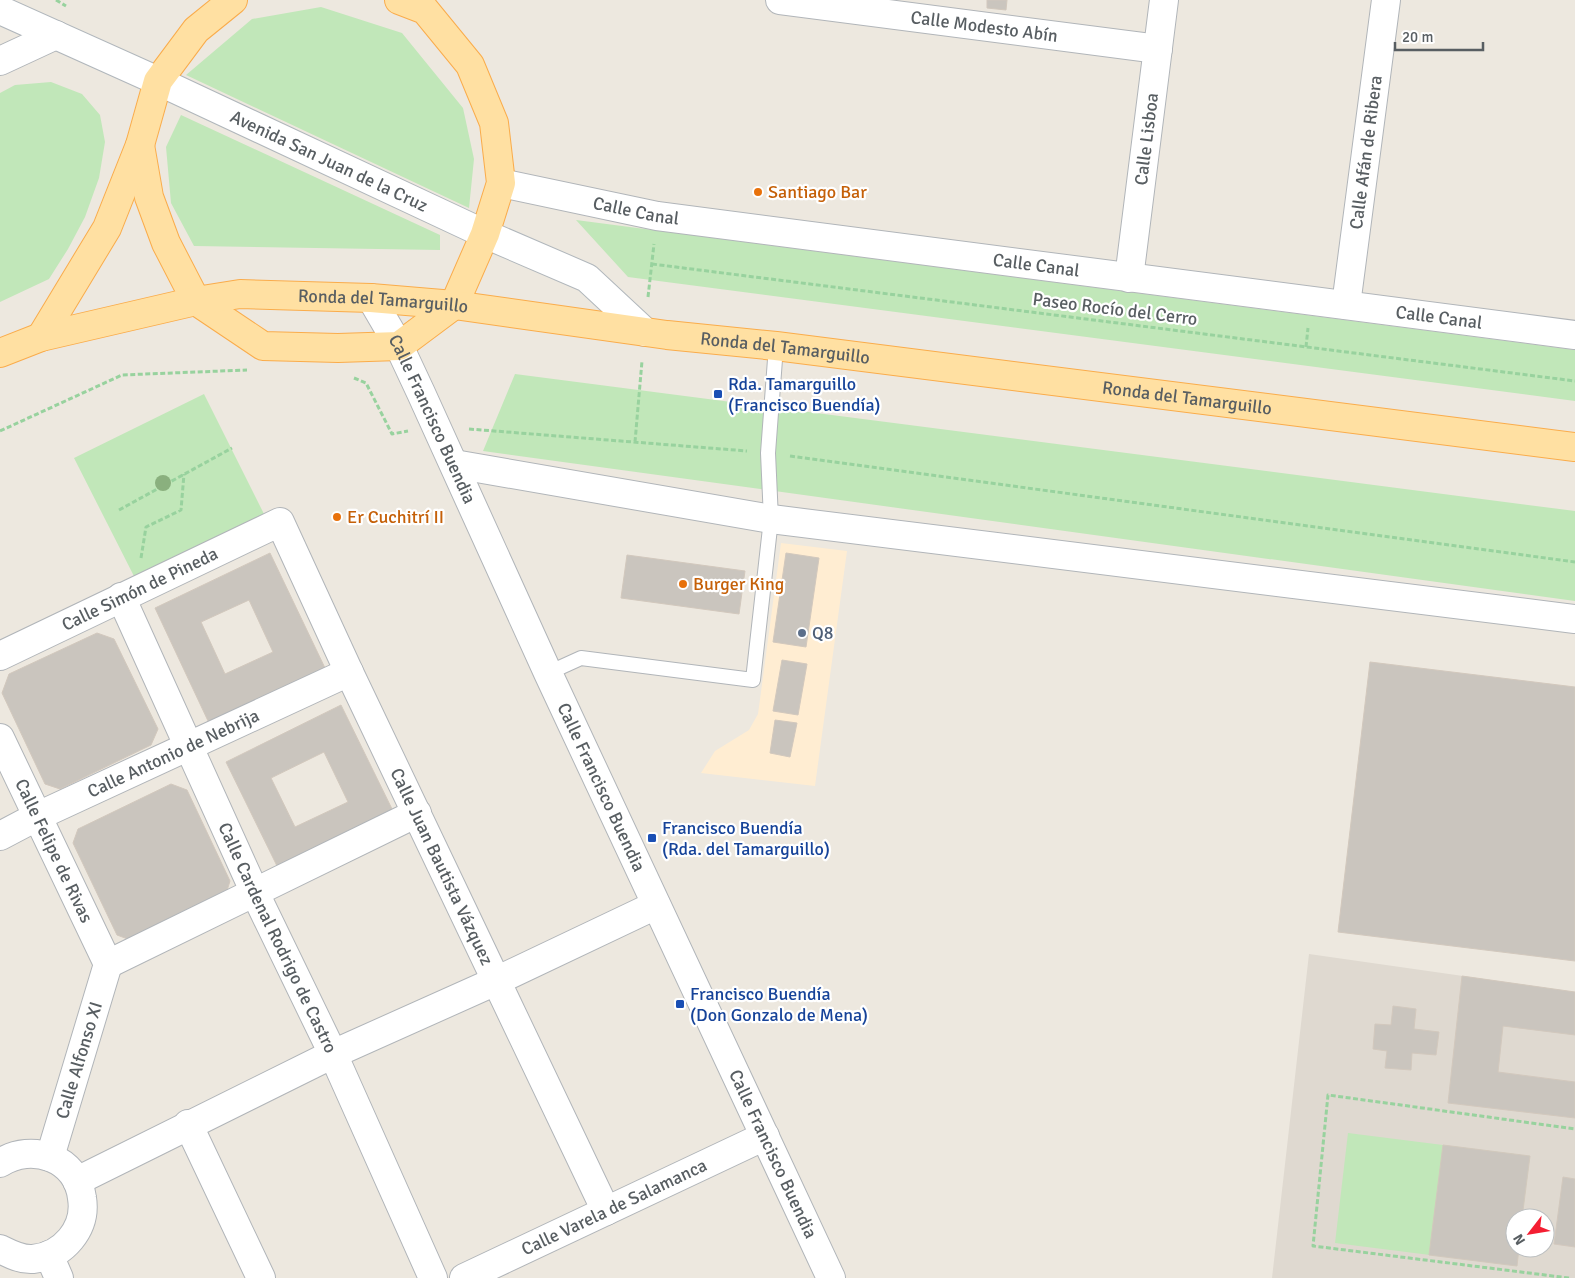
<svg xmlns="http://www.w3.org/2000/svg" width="1575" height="1278" font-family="Signika,sans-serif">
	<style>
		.commercial { fill: #ffedd2 }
		.education { fill: #dfd9d0; fill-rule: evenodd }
		.green { fill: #c1e7b9 }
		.building { fill: #cac5be; stroke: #d2c8bd; fill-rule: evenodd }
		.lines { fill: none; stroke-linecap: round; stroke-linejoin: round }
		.lane-casing { stroke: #b1b5b9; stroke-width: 16 }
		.street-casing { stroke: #b1b5b9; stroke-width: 30 }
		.secondary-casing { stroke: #b1b7bc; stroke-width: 30 }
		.primary-casing { stroke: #faac4b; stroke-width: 30 }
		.path { stroke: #98d29e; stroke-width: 3; stroke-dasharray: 5 2.5; stroke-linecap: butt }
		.lane { stroke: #fff; stroke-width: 14 }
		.street { stroke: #fff; stroke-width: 28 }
		.secondary { stroke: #fff; stroke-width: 28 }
		.primary { stroke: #ffe0a2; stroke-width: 28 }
		.tree { fill: #8ab07e }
		.food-dot { fill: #e8710a; stroke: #fff; stroke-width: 2 }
		.transit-dot { fill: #1a4fb4; stroke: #fff; stroke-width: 2 }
		.service-dot { fill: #5c6f8a; stroke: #fff; stroke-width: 2 }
		.labels { text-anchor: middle; stroke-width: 4.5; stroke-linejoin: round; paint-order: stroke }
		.street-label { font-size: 18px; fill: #585e62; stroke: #fff }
		.food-label { font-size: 18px; fill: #c56008; stroke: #fff; text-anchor: start }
		.transit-label { font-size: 18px; fill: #164399; stroke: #fff; text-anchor: start }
		.service-label { font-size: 18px; fill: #4e5e75; stroke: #fff; text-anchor: start }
	</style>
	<rect width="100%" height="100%" fill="#ede8df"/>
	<path class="commercial" d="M781,543L847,551L815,786L701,773L715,751L749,730L758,714Z"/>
	<path class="education" d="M1309,954L1575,992V1278H1272ZM1515,1218H1545V1248H1515Z"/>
	<path class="green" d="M321,7L402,33L463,108L474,159L469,208L186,75L252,19Z
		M51,82L82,94L100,115L105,142L99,178L85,217L68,249L49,279L0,302V93L15,85Z
		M181,115L440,235V250L194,246L171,203L166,147Z
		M576,220L1575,350V401L628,277Z
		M515,374L1575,511V601L483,451Z
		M204,394L270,526L140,588L74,458Z
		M1348,1133L1530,1156L1522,1218H1515L1517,1266L1335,1243Z"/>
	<path class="building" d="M987,0H1007L1006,10L987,8Z
		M270,553L325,668L209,723L155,608ZM249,600L273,652L225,674L201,622Z
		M786,553L819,558L806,647L773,642Z
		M627,555L745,571L739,614L621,598Z
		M97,633L114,639L158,729L151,745L60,789L45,784L2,693L9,674Z
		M782,660L807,664L798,715L773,711Z
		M1370,662L1575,687V961L1338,932Z
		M341,705L394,813L279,870L226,762ZM324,752L348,802L295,827L271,778Z
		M775,720L797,723L790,757L770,753Z
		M171,784L187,790L230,881L225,897L133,941L117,935L73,843L78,829Z
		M1462,976L1575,992V1035L1503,1026L1498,1072L1575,1082V1118L1448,1103Z
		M1393,1006L1416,1009L1414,1029L1439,1032L1436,1055L1412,1053L1411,1070L1385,1068L1387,1051L1373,1049L1375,1024L1391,1025Z
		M1443,1145L1530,1156L1522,1218H1515V1248H1519L1517,1266L1429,1255Z
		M1563,1177L1575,1179V1247L1554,1244Z"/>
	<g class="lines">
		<g class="lane-casing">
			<path id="lane" d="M548,673L581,658L753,680L771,519L768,453L776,346"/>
		</g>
		<g class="street-casing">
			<g id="street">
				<path id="s1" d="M780,0L1158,49"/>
				<path d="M0,61L56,35"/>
				<path id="s2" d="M501,183L657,216L1575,335"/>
				<path id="s3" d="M1129,278L1164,0"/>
				<path id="s4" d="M371,298L399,346L421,393L548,673L831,1278"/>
				<path id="s5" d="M1346,305L1386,0"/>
				<path d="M454,464L771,519L1575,619"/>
				<path id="s6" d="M121,597L255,893L333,1054L433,1278"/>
				<path id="s7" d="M0,656L280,522L349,672L606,1211"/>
				<path id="s8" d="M0,738L108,964"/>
				<path id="s9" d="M0,836L38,816L349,672"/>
				<path d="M108,964L417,813"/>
				<path d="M188,1124L261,1278"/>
				<path id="s10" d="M50,1157L108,964"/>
				<path d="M0,1163C32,1142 77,1158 82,1198C87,1229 63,1256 33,1259C21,1260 10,1254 0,1249"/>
				<path d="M77,1181L333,1054L496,981L656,905"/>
				<path d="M49,1255L59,1278"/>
				<path id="s11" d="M464,1278L765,1136"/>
			</g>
		</g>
		<g class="secondary-casing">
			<g id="secondary">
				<path id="s12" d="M0,10L158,81L485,234L587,278L645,332"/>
			</g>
		</g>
		<g class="primary-casing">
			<g id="primary">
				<path d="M140,145L149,197L166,243L196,301L263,346L338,348L399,346L454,305L485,234L501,183L494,123L470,65L425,10L399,0"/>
				<path d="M41,337L107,228L140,145L158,81L196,30L233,0"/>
				<path id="s13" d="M0,353L41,337L196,301L240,294L371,298L454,305L667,335L776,346L1575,447"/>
			</g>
		</g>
		<path class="path" d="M56,0L66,6
			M652,264L1575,381
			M648,297L654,244
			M1306,347L1308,328
			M354,378L366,383L392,434L408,431
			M469,429L747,451
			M0,431L122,375L247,370
			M635,442L642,361
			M790,456L1575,562
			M119,510L232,448
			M141,558L146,527L181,510L184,474
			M1569,1278L1313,1246L1328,1095L1575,1129"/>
		<use href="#lane" class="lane"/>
		<use href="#street" class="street"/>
		<use href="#secondary" class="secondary"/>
		<use href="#primary" class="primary"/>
	</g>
	<circle class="tree" cx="163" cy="483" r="8"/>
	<g class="food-dot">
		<circle cx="758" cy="192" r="5"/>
		<circle cx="337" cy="517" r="5"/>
		<circle cx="683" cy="584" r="5"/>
	</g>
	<g class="transit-dot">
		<rect x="713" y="389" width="10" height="10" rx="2.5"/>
		<rect x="647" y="833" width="10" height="10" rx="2.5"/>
		<rect x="675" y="999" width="10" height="10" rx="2.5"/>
	</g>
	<circle class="service-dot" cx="802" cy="633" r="5"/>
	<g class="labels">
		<g class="street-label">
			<text dy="6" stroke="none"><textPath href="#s1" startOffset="206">Calle Modesto Abín</textPath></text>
			<text dy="6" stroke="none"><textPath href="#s3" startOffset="140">Calle Lisboa</textPath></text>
			<text dy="6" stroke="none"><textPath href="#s5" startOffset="154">Calle Afán de Ribera</textPath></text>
			<text dy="6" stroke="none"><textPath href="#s12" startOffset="362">Avenida San Juan de la Cruz</textPath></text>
			<text dy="6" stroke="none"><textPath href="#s2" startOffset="138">Calle Canal</textPath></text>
			<text dy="6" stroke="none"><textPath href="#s2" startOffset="542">Calle Canal</textPath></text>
			<text dy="6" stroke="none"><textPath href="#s13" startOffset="391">Ronda del Tamarguillo</textPath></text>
			<text transform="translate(1115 309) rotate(7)" y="6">Paseo Rocío del Cerro</text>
			<text dy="6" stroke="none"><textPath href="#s2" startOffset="948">Calle Canal</textPath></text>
			<text dy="6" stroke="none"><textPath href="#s13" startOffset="796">Ronda del Tamarguillo</textPath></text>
			<text dy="6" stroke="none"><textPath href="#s13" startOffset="1201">Ronda del Tamarguillo</textPath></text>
			<text dy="6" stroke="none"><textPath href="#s4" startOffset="136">Calle Francisco Buendia</textPath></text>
			<text dy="6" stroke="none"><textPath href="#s7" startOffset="155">Calle Simón de Pineda</textPath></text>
			<text dy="6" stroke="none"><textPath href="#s9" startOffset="192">Calle Antonio de Nebrija</textPath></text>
			<text dy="6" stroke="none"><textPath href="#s4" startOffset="541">Calle Francisco Buendia</textPath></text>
			<text dy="6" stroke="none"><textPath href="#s8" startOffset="125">Calle Felipe de Rivas</textPath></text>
			<text dy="6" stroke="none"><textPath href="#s7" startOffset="691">Calle Juan Bautista Vázquez</textPath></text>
			<text dy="6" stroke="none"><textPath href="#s6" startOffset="375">Calle Cardenal Rodrigo de Castro</textPath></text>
			<text dy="6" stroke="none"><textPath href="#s10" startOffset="101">Calle Alfonso XI</textPath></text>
			<text dy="6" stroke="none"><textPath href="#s4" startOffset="946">Calle Francisco Buendia</textPath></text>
			<text dy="6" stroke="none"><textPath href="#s11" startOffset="166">Calle Varela de Salamanca</textPath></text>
		</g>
		<g class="food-label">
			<text x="768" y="198">Santiago Bar</text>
			<text x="347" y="523">Er Cuchitrí II</text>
			<text x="693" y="590">Burger King</text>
		</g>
		<g class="transit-label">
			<text x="728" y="390">Rda. Tamarguillo<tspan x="728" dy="21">(Francisco Buendía)</tspan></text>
			<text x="662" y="834">Francisco Buendía<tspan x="662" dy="21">(Rda. del Tamarguillo)</tspan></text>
			<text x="690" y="1000">Francisco Buendía<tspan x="690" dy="21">(Don Gonzalo de Mena)</tspan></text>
		</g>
		<g class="service-label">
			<text x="812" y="639">Q8</text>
		</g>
	</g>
	<g transform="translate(1530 1233) rotate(239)"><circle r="24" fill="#ffffff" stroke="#bcbfc0"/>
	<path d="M0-4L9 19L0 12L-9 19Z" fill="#f41e32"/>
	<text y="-8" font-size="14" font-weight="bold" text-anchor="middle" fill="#585e62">N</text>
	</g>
	<path d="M1395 42v8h88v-8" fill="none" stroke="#585e62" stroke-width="2.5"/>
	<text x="1402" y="42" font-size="15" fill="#585e62" stroke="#ffffff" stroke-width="4" paint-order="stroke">20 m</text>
</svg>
